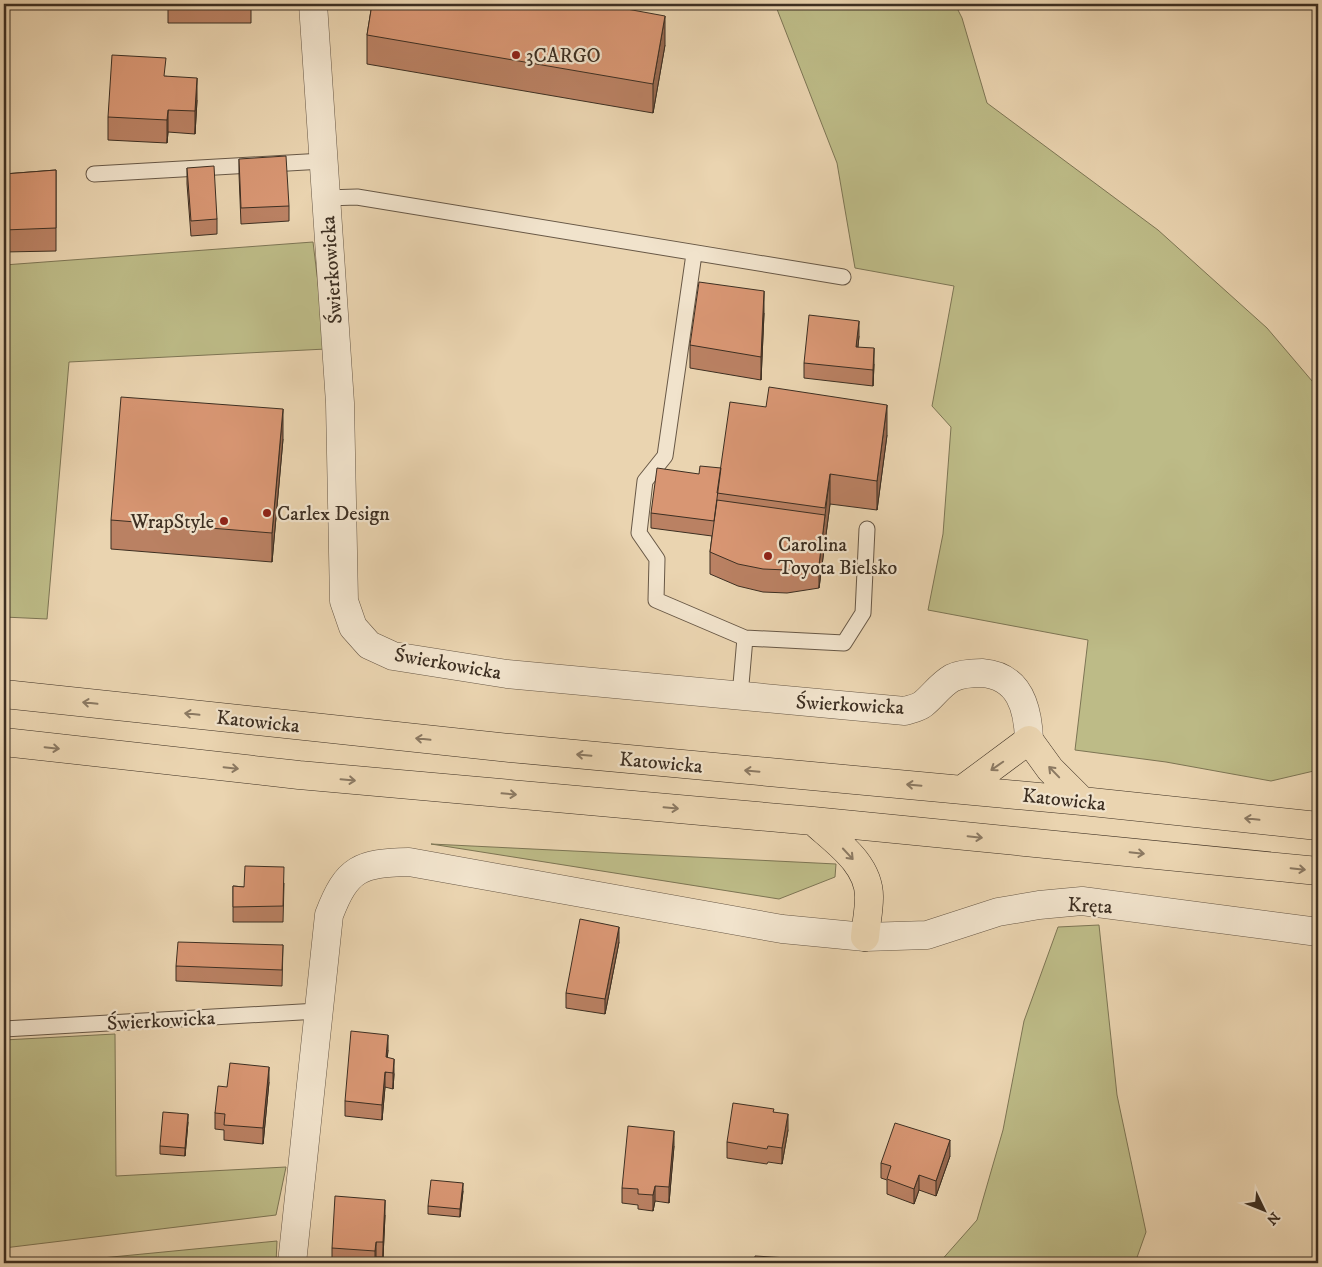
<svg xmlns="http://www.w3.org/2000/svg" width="1322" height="1267" font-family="'IM FELL DW Pica',serif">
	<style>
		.green { fill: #bdbb87; stroke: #7d7554 }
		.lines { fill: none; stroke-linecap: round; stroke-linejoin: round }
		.lane-casing { stroke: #685846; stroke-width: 17 }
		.street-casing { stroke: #685846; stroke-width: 29 }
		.primary-casing { stroke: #3d2f22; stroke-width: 29 }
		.lane { stroke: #f1e3cc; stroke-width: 15 }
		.street { stroke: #f1e3cc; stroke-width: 28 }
		.primary { stroke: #ead4b0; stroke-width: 28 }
		.wall { fill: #ba8163; stroke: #3d2f22 }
		.shaded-wall { fill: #976950; stroke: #3d2f22 }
		.building { fill: #d89673; stroke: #3d2f22 }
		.oneway { stroke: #8b7962 }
		.poi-dot { fill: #8f2418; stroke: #f1e3cc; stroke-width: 2 }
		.labels { text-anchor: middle; stroke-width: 4.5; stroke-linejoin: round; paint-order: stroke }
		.poi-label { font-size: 20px; fill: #3d2f22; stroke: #f1e3cc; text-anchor: start }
		.street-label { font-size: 20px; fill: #3d2f22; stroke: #f1e3cc }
	</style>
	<rect width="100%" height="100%" fill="#ead4b0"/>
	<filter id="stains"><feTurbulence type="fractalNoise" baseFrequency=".004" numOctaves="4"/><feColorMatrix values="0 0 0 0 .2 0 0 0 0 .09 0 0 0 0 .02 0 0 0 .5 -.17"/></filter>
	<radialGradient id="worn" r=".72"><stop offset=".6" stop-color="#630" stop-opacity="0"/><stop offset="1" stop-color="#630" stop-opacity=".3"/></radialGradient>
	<path class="green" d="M775,4H955L962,18L987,103L1158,230L1267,328L1318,388V770L1271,781L1166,762L1075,750L1088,640L928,610L943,534L951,427L932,406L954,286L855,268L837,163Z
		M313,242L326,349L69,362L47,619L4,617V265Z
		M431,844L836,864L835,877L779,899Z
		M1099,925L1117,1095L1146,1232L1135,1263H939L977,1220L1003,1130L1024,1021L1058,927Z
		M115,1034L116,1176L286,1167L276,1215L4,1248V1040Z
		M277,1241L276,1263H50Z"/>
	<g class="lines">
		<g class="lane-casing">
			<path id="lane" d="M94,174L323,161
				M326,198L357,197L843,277
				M694,254L665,456L645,481L639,533L657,559L656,600L745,638L740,696
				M745,638L844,643L863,613L867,529
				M4,1029L318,1011"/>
		</g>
		<g class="street-casing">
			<path id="street" d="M313,4L340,403L344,601L353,627L369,645L393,656L507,674L905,711C911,709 918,708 923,704C933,696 940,685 952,678C960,674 973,673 982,673C1020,676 1028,708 1029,740
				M292,1263L329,915C347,868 360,863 409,862L782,929L865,937L927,935L998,912L1039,905L1082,901L1318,932"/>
		</g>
		<g class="primary-casing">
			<path id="primary" d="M4,694L510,748L1082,801L1318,826
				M4,742L299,775L813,821L1318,871
				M963,789L1029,740L1050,769L1082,801
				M813,821C835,841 870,864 869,898C869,911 866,924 865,937"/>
		</g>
		<use href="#lane" class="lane"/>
		<use href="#street" class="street"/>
		<use href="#primary" class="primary"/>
	</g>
	<path class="wall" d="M168,4H251V23H168Z
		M372,4H610V6L665,45L653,113L367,64V35Z
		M166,76L197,100L195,134L168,132L167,143L108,140V117Z
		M239,159L289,206V221L241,224L239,174Z
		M187,168L217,219V234L191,236L187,184Z
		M56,170V251L4,252V174Z
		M764,313L761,380L690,368V345Z
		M859,336L858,347L874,364L873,386L804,378V363Z
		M887,435L877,510L830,504L819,588L787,593L763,592L738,586L710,574V552L712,536L651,528V513L699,474L721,468Z
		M283,439L272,562L111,549V520Z
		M284,883L283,922H233V886L244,887Z
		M619,942L605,1014L566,1008V993Z
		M283,945L282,986L176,981V966Z
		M388,1050L387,1058L394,1074L393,1089L385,1087L382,1120L345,1116V1101Z
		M269,1082L263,1144L224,1140V1130L215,1129V1113L227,1087Z
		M774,1112L788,1130L782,1164L768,1162L767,1164L727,1158V1142Z
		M188,1122L185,1156L160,1154V1146Z
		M674,1146L669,1203L655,1201L653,1211L638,1209V1205L622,1203V1188Z
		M950,1156L936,1196L919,1190L914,1204L887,1194V1180L881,1178V1163Z
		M463,1191L460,1217L428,1214V1206Z
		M385,1215L383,1257H376L375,1263H332V1248Z"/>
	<path class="shaded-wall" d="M665,16V45L653,113V84Z
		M197,78V100L195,134V111Z
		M168,110V132L167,143V120Z
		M764,291V313L761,380V357Z
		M859,321V336L856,362V347Z
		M874,348V364L873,386V370Z
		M887,405V435L877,510V481Z
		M283,409V439L272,562V533Z
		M830,474V504L819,588V565Z
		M619,927V942L605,1014V999Z
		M388,1035V1050L386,1073V1057Z
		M394,1059V1074L393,1089V1073Z
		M269,1067V1082L263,1144V1128Z
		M385,1072V1087L382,1120V1105Z
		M188,1114V1122L185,1156V1148Z
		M788,1114V1130L782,1164V1148Z
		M674,1131V1146L669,1203V1187Z
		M950,1140V1156L936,1196V1181Z
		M919,1175V1190L914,1204V1189Z
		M463,1183V1191L460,1217V1209Z
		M655,1186V1201L653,1211V1195Z
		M385,1200V1215L383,1257V1242Z
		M376,1242V1257L375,1263V1251Z"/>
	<path class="building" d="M372,4H605V5L665,16L653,84L367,35Z
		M112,55L166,58L164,76L197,78L195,111L168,110L167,120L108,117Z
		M286,156L289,206L241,208L239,159Z
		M214,166L217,219L191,221L187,168Z
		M56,170V228L4,230V174Z
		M699,282L764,291L761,357L690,345Z
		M809,315L859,321L856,347L874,348L873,370L804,363Z
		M769,387L887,405L877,481L830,474L825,508L717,493L730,402L766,407Z
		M121,397L283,409L272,533L111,520Z
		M700,466L721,468L714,521L651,513L657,468L699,474Z
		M717,500L825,515L819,565L787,570L763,569L738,564L710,552Z
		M245,866L284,867L283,906L233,907V886L244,887Z
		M580,919L619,927L605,999L566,993Z
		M178,942L283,945L282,970L176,966Z
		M351,1031L388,1035L386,1057L394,1059L393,1073L385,1072L382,1105L345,1101Z
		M230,1063L269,1067L263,1128L224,1125L225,1114L215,1113L218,1086L227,1087Z
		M733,1103L774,1109L773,1112L788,1114L782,1148L768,1146L767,1149L727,1142Z
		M163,1112L188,1114L185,1148L160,1146Z
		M895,1123L950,1140L936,1181L919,1175L914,1189L887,1179L891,1166L881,1163Z
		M628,1126L674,1131L669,1187L655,1186L653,1195L638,1194V1189L622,1188Z
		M431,1180L463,1183L460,1209L428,1206Z
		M335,1196L385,1200L383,1242H376L375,1251L332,1248Z
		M755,1256L788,1258V1263H754Z"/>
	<defs><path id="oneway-shaft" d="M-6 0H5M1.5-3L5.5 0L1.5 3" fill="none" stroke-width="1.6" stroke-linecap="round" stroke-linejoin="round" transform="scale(1.25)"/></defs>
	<g class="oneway">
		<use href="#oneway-shaft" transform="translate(90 703) rotate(-174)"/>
		<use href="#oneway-shaft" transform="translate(192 714) rotate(-174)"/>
		<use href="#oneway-shaft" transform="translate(423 739) rotate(-174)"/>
		<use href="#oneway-shaft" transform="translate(52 748) rotate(6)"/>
		<use href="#oneway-shaft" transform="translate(584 755) rotate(-175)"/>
		<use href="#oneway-shaft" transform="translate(997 766) rotate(145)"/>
		<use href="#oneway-shaft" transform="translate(231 768) rotate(6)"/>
		<use href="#oneway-shaft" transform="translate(752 771) rotate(-175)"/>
		<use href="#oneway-shaft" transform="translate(1054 772) rotate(-134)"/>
		<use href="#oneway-shaft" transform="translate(348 780) rotate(5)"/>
		<use href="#oneway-shaft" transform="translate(914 785) rotate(-175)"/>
		<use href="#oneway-shaft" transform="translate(509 794) rotate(5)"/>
		<use href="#oneway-shaft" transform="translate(671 808) rotate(5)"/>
		<use href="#oneway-shaft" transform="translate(1252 819) rotate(-174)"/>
		<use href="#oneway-shaft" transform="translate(975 837) rotate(6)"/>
		<use href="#oneway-shaft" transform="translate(1137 853) rotate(6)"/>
		<use href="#oneway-shaft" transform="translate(848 854) rotate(47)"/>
		<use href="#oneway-shaft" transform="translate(1298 869) rotate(6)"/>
	</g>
	<g class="poi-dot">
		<circle cx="516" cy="55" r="5"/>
		<circle cx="267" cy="513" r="5"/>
		<circle cx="224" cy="521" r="5"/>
		<circle cx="768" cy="556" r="5"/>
	</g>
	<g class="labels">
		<g class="poi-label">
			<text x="526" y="62">3CARGO</text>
			<text x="277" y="520">Carlex Design</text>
			<text x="214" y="528" text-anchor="end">WrapStyle</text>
			<text x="778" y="551">Carolina<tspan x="778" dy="23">Toyota Bielsko</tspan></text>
		</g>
		<g class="street-label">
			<text transform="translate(331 270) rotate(-94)" y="7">Świerkowicka</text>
			<text transform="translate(448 663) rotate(10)" y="7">Świerkowicka</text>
			<text transform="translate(850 704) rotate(3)" y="7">Świerkowicka</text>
			<text transform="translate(258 721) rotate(6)" y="7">Katowicka</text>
			<text transform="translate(661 762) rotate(5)" y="7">Katowicka</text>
			<text transform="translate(1064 799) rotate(6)" y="7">Katowicka</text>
			<text transform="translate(1090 905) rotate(3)" y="7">Kręta</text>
			<text transform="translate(161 1020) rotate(-3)" y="7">Świerkowicka</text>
		</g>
	</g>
	<rect width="1322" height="1267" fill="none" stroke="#ead4b0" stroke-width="20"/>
	<rect x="5" y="5" width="1312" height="1257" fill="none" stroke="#3d2f22" stroke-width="2.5"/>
	<rect x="10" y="10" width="1302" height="1247" fill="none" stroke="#3d2f22"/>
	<g transform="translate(1264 1210) rotate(133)" stroke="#f1e3cc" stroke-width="4" paint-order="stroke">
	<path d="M0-4L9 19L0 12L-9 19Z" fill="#3d2f22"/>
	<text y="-8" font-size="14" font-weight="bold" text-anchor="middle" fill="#3d2f22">N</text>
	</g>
	<rect width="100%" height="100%" filter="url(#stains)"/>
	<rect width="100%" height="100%" fill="url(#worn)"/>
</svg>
